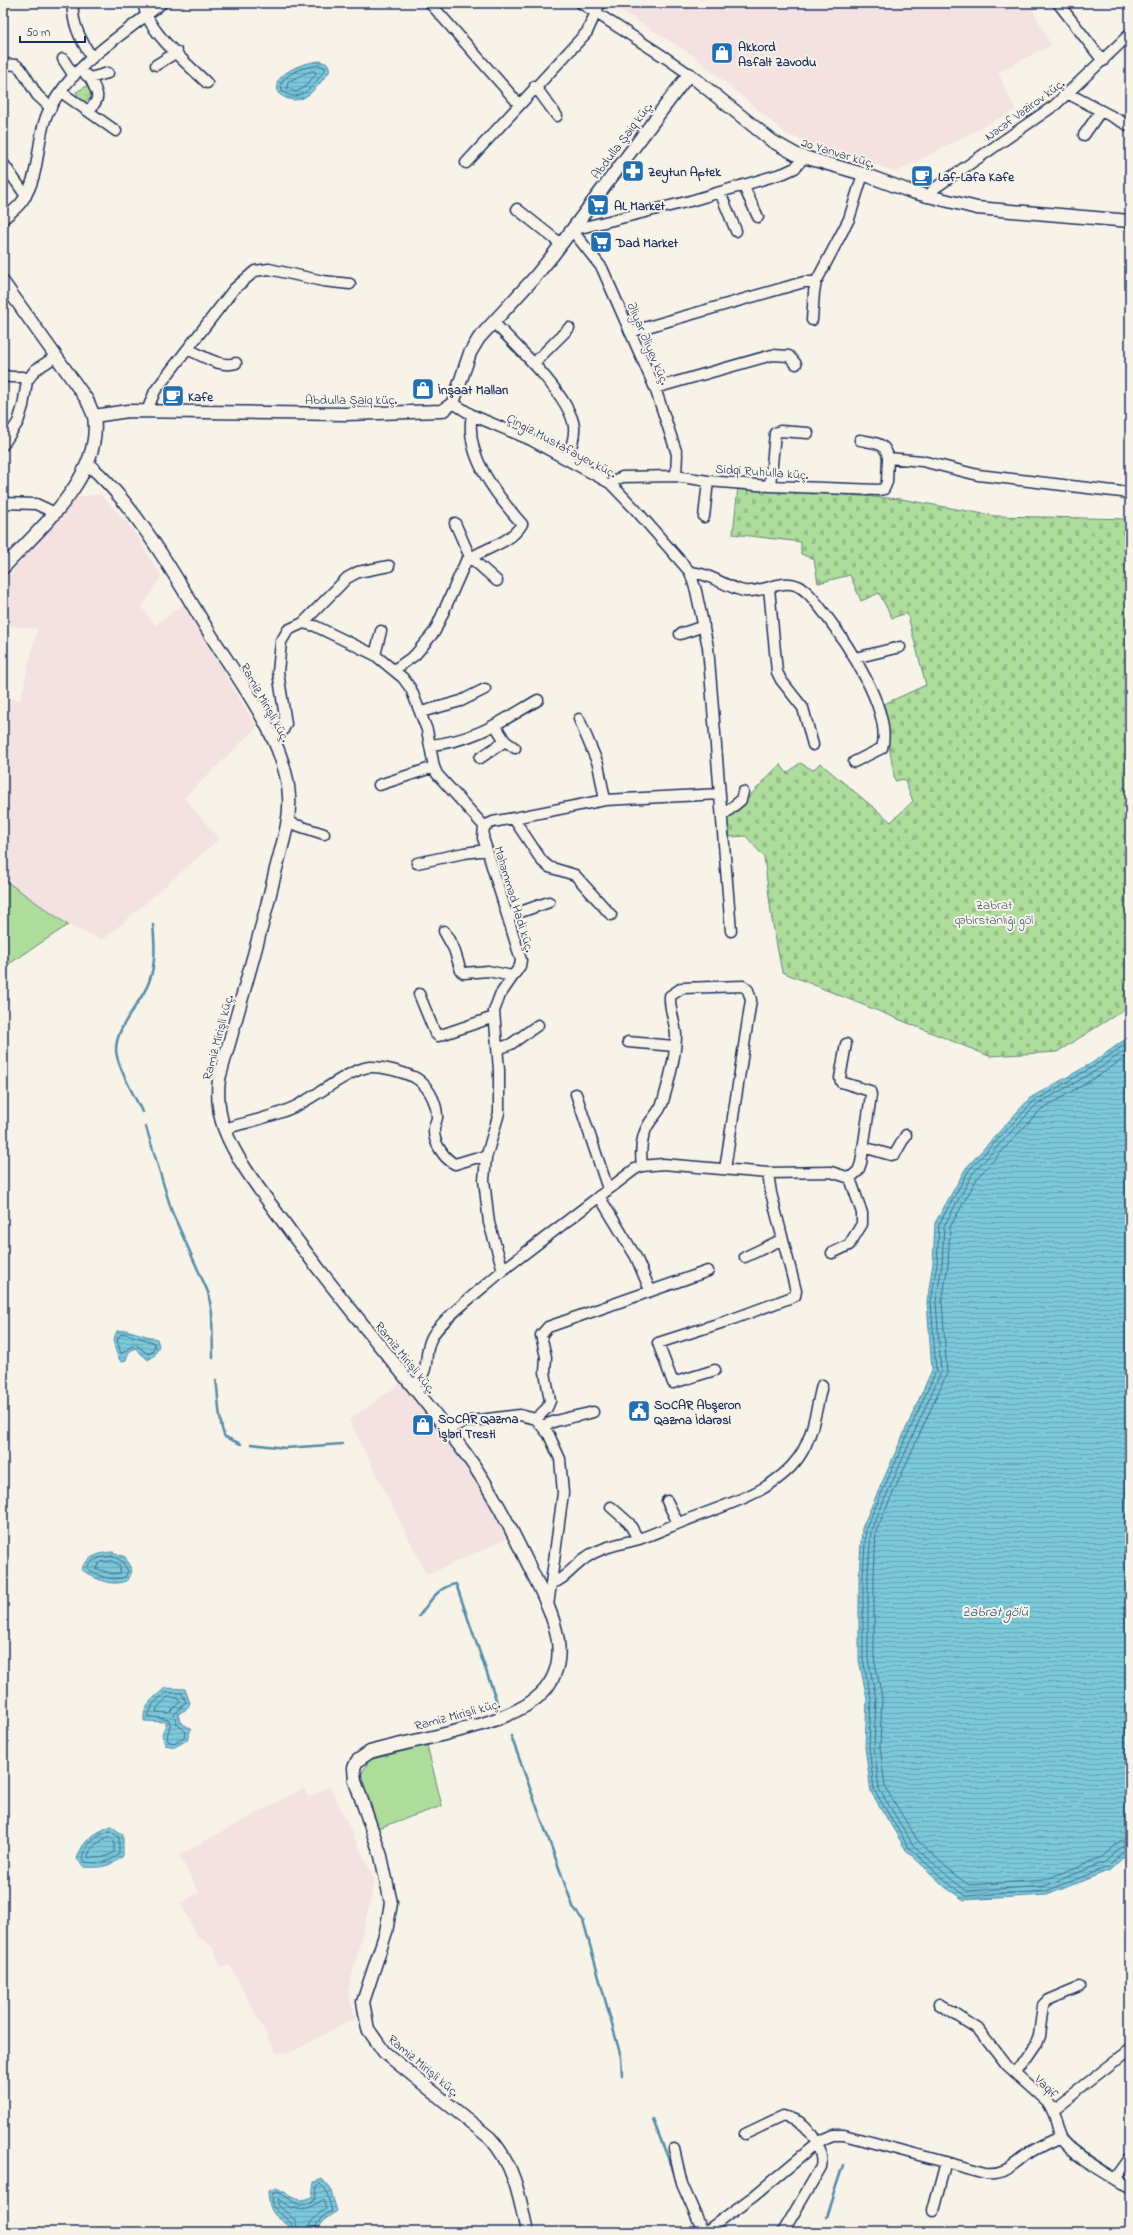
<svg xmlns="http://www.w3.org/2000/svg" width="1133" height="2235" font-family="'Indie Flower',sans-serif">
	<style>
		.built { fill: #f4e1e2 }
		.grass { fill: url(#grass-tufts); stroke: #64867c }
		.cemetery { fill: url(#cemetery-stones); stroke: #64867c }
		.park { fill: #aedc9b; stroke: #64867c }
		.water { fill: url(#water-rules); stroke: #558ba8 }
		.lines { fill: none; stroke-linecap: round; stroke-linejoin: round }
		.shore { stroke: #416d90; stroke-width: 1 }
		.stream { stroke: #558ba8; stroke-width: 2.5 }
		.minor-casing { stroke: #1b2f5e; stroke-width: 13 }
		.tertiary-casing { stroke: #1b2f5e; stroke-width: 15 }
		.minor { stroke: #f7f3e8; stroke-width: 10 }
		.tertiary { stroke: #f7f3e8; stroke-width: 12 }
		.labels { text-anchor: middle; stroke-width: 4; stroke-linejoin: round; paint-order: stroke }
		.poi-label { font-size: 13px; font-weight: bold; fill: #1b2f5e; stroke: #f7f3e8; text-anchor: start }
		.street-label { font-size: 13px; fill: #1b2f5e; stroke: #f7f3e8 }
		.park-label { font-size: 13px; fill: #405a6d; stroke: #f7f3e8 }
		.water-label { font-size: 14px; font-style: italic; fill: #33567d; stroke: #f7f3e8 }
	</style>
	<defs>
		<pattern id="grass-tufts" width="24" height="20" patternUnits="userSpaceOnUse"><rect width="24" height="20" fill="#aedc9b"/><path d="M3 7l-1-3M5 7V3M7 7l1-3M15 17l-1-3M17 17v-4M19 17l1-3" fill="none" stroke="#95bd88"/></pattern>
		<pattern id="cemetery-stones" width="16" height="16" patternUnits="userSpaceOnUse"><rect width="16" height="16" fill="#aedc9b"/><path d="M2 7V4a2 2 0 0 1 4 0v3zM10 15v-3a2 2 0 0 1 4 0v3z" fill="#95bd88"/></pattern>
		<pattern id="water-rules" width="6" height="5" patternUnits="userSpaceOnUse"><rect width="6" height="5" fill="#7bc9da"/><path d="M0 2.5h6" fill="none" stroke="#64a4b4"/></pattern>
	</defs>
	<rect width="100%" height="100%" fill="#f7f3e8"/>
	<filter id="ink" filterUnits="userSpaceOnUse"><feTurbulence type="fractalNoise" baseFrequency=".025" numOctaves="2"/><feDisplacementMap in="SourceGraphic" scale="8" xChannelSelector="R" yChannelSelector="G"/><feConvolveMatrix kernelMatrix="1 2 1 2 8 2 1 2 1" color-interpolation-filters="sRGB"/></filter>
	<g filter="url(#ink)">
		<path class="built" d="M609,3H1029L1051,45L998,72L1015,110L896,172L788,135L695,57Z
			M100,494L132,528L161,576L142,608L155,625L183,605L257,727L184,798L219,839L103,940L68,925L3,879V695L20,701L37,629L3,625V582L77,497Z
			M401,1383L476,1481L508,1538L427,1575L349,1420Z
			M330,1787L375,1881L348,1992L355,2018L292,2052L276,2053L230,1965L221,1968L212,1946L196,1936L181,1903L199,1892L179,1855L304,1788L308,1797Z"/>
		<path class="grass" d="M87,86L93,97L82,103L76,92Z"/>
		<path class="cemetery" d="M738,487L901,499L995,516L1130,519V1006L1057,1052L989,1056L782,972L772,920L764,857L746,836L730,837L727,820L780,764L787,773L800,763L813,770L820,763L891,822L913,801L904,779L895,781L882,705L926,685L907,613L892,618L879,593L861,601L850,575L818,583L814,559L801,554V542L733,534Z"/>
		<path class="park" d="M3,879L68,925L3,968Z
			M427,1745L442,1806L378,1828L361,1775L369,1760Z"/>
		<path class="water" d="M320,61L328,64L330,71C315,88 302,112 278,93L277,82C287,68 304,63 320,61Z
			M1130,1036V1851L1110,1870L1047,1895L964,1900L945,1887L906,1850L871,1792L865,1747L867,1699L859,1660V1574L862,1528L932,1370L927,1302L933,1263L935,1223L966,1168L1030,1098L1092,1063Z
			M126,1330L157,1339L159,1346L154,1356L148,1360L135,1348L129,1352L126,1360L121,1362C115,1351 111,1342 117,1331Z
			M113,1552L125,1557L132,1571L128,1580C112,1588 95,1579 81,1569C89,1556 98,1553 113,1552Z
			M165,1688L185,1689L190,1703L187,1709L178,1714L180,1722L191,1729L187,1740L175,1747L165,1745L162,1734L167,1722L144,1721C143,1704 153,1699 165,1688Z
			M111,1826L123,1835V1856C111,1867 99,1868 84,1867L77,1859C82,1841 94,1833 111,1826Z
			M322,2179L330,2188L337,2211L324,2221L315,2232H289L288,2225C272,2214 269,2211 268,2191L276,2188C290,2193 297,2206 312,2196L314,2182Z"/>
		<g class="lines">
			<path class="shore" d="M319,65L325,67V70C315,83 300,106 282,91L281,83C289,71 306,67 319,65Z
				M311,71H315L316,74L305,87L296,92L287,89L288,82Z
				M1130,1041L1094,1066L1033,1102L969,1170L939,1224L937,1264L931,1302L936,1371L866,1528L863,1575V1659L871,1699L869,1747L874,1790L909,1848L948,1883L965,1896L1046,1891L1108,1867L1126,1850L1130,1849
				M1130,1047L1097,1070L1036,1105L973,1173L944,1226L942,1264L936,1302L941,1372L871,1530L868,1575V1659L876,1698L874,1747L879,1789L913,1845L951,1879L967,1891L1045,1886L1105,1862L1123,1846L1130,1844
				M1130,1054L1100,1075L1040,1110L978,1177L950,1227L948,1265L942,1302L947,1373L876,1531L874,1575V1658L882,1697L880,1746L885,1787L918,1841L955,1875L969,1885L1044,1880L1102,1857L1120,1841L1130,1838
				M126,1334L153,1342L155,1346L151,1353L148,1354L135,1344L121,1354L117,1340L120,1335Z
				M112,1556L122,1561L128,1571L125,1577C112,1582 97,1576 87,1568C91,1558 103,1557 112,1556Z
				M112,1561L119,1565L121,1573L112,1574L95,1568L101,1562Z
				M166,1693H182L186,1702L174,1715L177,1724L186,1732L184,1737L174,1743L168,1741C165,1733 173,1727 169,1720L148,1716L153,1704Z
				M168,1697L178,1698L180,1702L169,1713L156,1712L157,1708Z
				M110,1831L119,1837V1854C110,1863 98,1864 85,1862L82,1858C85,1844 97,1835 110,1831Z
				M109,1837L114,1840V1852C107,1858 97,1859 88,1857C88,1848 101,1840 109,1837Z
				M293,2232L291,2223L273,2207L272,2194L277,2192C293,2198 297,2213 315,2199L317,2186L320,2184L326,2190L332,2211L321,2218L312,2232
				M298,2232L295,2220L278,2205V2199L291,2208L304,2210L323,2200L326,2209C318,2214 308,2222 307,2232"/>
			<path class="stream" d="M142,1112C135,1096 117,1067 116,1050C116,1025 141,1004 149,982C156,963 155,945 153,925
				M146,1127L172,1212L208,1292L212,1313L213,1358
				M216,1380C219,1396 218,1424 225,1437L241,1444
				M251,1444L285,1448L342,1444
				M419,1616C429,1603 438,1586 456,1584L498,1705
				M511,1736L574,1909L583,1920L621,2057L622,2076
				M653,2120L676,2178
				M826,2217L843,2165
				M694,2223L697,2232"/>
			<g class="minor-casing">
				<path id="minor" d="M73,3C71,22 81,41 91,56
					M144,3C143,28 190,66 207,83
					M430,3L519,104
					M581,3L666,58L689,74
					M1058,3L1103,61
					M63,59L74,76
					M3,64L16,65L21,69L37,95L51,108
					M156,65L177,52
					M86,75L90,78L108,73
					M535,86L557,116
					M61,92L116,131
					M1069,94L1130,126
					M88,111C102,98 98,94 90,78
					M1084,135L1100,112
					M3,163L26,196
					M466,163L587,32L600,3
					M743,185L758,217
					M720,192L736,231
					M927,197L935,188L1055,105L1130,34
					M517,209L561,244
					M3,219C10,213 18,208 23,200C42,173 35,136 50,108C77,60 122,36 162,3
					M812,320L814,292L816,282L849,219L863,174
					M493,322C515,344 571,397 574,427C575,439 570,449 566,459
					M630,332L804,282H816
					M189,350C204,356 220,368 236,363
					M534,363L569,328
					M3,375L10,377H23L27,381
					M655,388L772,355L789,356L796,364
					M453,403L472,415L531,440L610,483L635,509L690,572L696,591L708,647L731,931
					M147,411L155,391L234,289L255,271L269,269L323,281L350,284
					M860,440C874,443 886,442 888,458
					M3,445L18,422L23,406L27,381L35,370L55,357
					M676,476L677,454L655,388L602,268L572,230L690,201L784,173L795,168L804,157
					M610,483L622,477L676,476L708,481L770,486L878,490L884,489L887,482L888,458L922,461L978,475L1130,493
					M770,486L775,433L780,431L808,433
					M3,503L36,504L53,512
					M704,517L708,481
					M455,523L470,557L497,581
					M690,572C710,573 725,587 744,591C761,594 782,578 798,586C809,591 817,604 825,614C846,642 893,712 882,748L854,762
					M769,588L777,672L781,680L803,708L813,745
					M303,623L347,578L358,572L389,566
					M680,634L704,626
					M375,655L381,631
					M855,658L900,647
					M394,670L415,655L435,631L466,561C485,547 509,545 522,524C497,496 464,455 472,415
					M421,712L461,701L485,689
					M579,719L598,764L605,800
					M495,725L505,741L515,748
					M272,739L282,732L286,724L278,672L281,642L288,630L303,623L315,626L375,655L403,678L411,689L427,730L434,767L437,774L484,826
					M431,745C476,740 500,722 538,700
					M480,758L505,741
					M379,785L434,767
					M722,816L741,800L743,792
					M514,819L542,861L549,867L575,875L611,915
					M287,822L324,834
					M417,863L464,853L487,850
					M509,916L549,902
					M444,931L454,949L461,971L464,973L488,971L512,976
					M419,994L435,1033L438,1036L494,1017
					M628,1042L674,1046
					M498,1049L511,1044L538,1025
					M576,1094L608,1189
					M224,1129C247,1122 273,1117 294,1107C314,1098 350,1069 369,1067C382,1066 402,1072 414,1077C427,1084 436,1100 437,1115C438,1120 434,1124 434,1129C433,1142 444,1159 455,1164L475,1158H486
					M863,1147L891,1155L895,1154L906,1135
					M642,1166C640,1150 641,1135 650,1122C656,1114 662,1108 664,1098C669,1081 676,1053 676,1035C675,1021 669,1009 670,996L682,988L743,986L748,990L751,1000L725,1169
					M599,1196L636,1257L650,1290
					M832,1253L849,1245L862,1224V1213L850,1178
					M745,1257L783,1239
					M503,1270L635,1169L642,1166L663,1164L768,1173L831,1172L850,1178L858,1171L861,1163L871,1095L870,1091L841,1082L840,1078L846,1044
					M715,1370L673,1383L658,1343L730,1320L795,1296L796,1291L771,1193L768,1173
					M413,1387C434,1366 421,1358 432,1337C440,1320 487,1285 503,1270L489,1223L484,1180L486,1158L499,1113V1070L494,1011L500,995L520,966L521,960L487,850L483,838L484,826L493,822L605,800L720,794
					M536,1419L547,1408L550,1401L545,1372L546,1357L541,1335L548,1327L708,1271
					M543,1426C558,1418 576,1417 593,1412
					M447,1430L463,1422L520,1415L536,1419L549,1435L560,1459L563,1493L548,1606
					M667,1501L678,1523
					M611,1507L629,1523L638,1539
					M552,1583C568,1579 578,1558 598,1551C611,1545 625,1543 639,1539C654,1534 669,1527 684,1521C722,1506 774,1493 799,1457C813,1437 816,1409 822,1385
					M939,2004L978,2029L1007,2066L1048,2103C1055,2114 1055,2126 1060,2137C1068,2153 1114,2178 1130,2188
					M1016,2073L1036,2044L1039,2036L1043,2005L1048,2000L1079,1987
					M1052,2110L1130,2049
					M745,2134L783,2116C789,2118 796,2120 801,2123C812,2130 824,2154 821,2167L783,2232
					M674,2149L682,2184L703,2232
					M1115,2179L1130,2158
					M933,2211L946,2162
					M705,2232L754,2196L821,2140L833,2135H844L986,2173C1007,2175 1016,2162 1032,2151C1041,2146 1051,2141 1060,2137"/>
			</g>
			<g class="tertiary-casing">
				<path id="tertiary" d="M3,282L87,400L94,416
					M88,464C138,507 177,580 212,637C240,682 286,741 289,796C291,821 281,848 275,873C259,942 238,1010 219,1079C217,1096 218,1111 224,1128C237,1162 261,1191 282,1220C339,1300 406,1374 465,1453C493,1491 513,1533 534,1576C551,1612 576,1659 541,1694C508,1727 417,1738 370,1752L357,1761L354,1768L355,1781L381,1856L391,1903L386,1932L363,2002L368,2029L384,2052L490,2138C514,2164 520,2198 527,2232
					M3,568C40,528 103,476 94,416L128,411L346,414L442,411L453,403L470,353L479,338L534,278L553,255L689,74L772,141L797,155L863,174L912,192L977,208L1130,221"/>
			</g>
			<use href="#minor" class="minor"/>
			<use href="#tertiary" class="tertiary"/>
		</g>
	</g>
	<defs>
		<g id="shop-square" transform="scale(1.15)"><rect x="-9" y="-9" width="18" height="18" rx="4" fill="#1f6fb2" stroke="#f7f3e8"/><path d="M-5-2.5h2.3a2.7 3.5 0 0 1 5.4 0H5L5.5 6h-11ZM-1.5-2.5h3a1.5 2.3 0 0 0-3 0Z" fill="#fff"/></g>
		<g id="pharmacy-square" transform="scale(1.15)"><rect x="-9" y="-9" width="18" height="18" rx="4" fill="#1f6fb2" stroke="#f7f3e8"/><path d="M-2-6h4v4h4v4h-4v4h-4v-4h-4v-4h4Z" fill="#fff"/></g>
		<g id="cafe-square" transform="scale(1.15)"><rect x="-9" y="-9" width="18" height="18" rx="4" fill="#1f6fb2" stroke="#f7f3e8"/><path d="M-5.5-4.5H6V0H3Q3 3.5 0 3.5H-2.5Q-5.5 3.5-5.5 0ZM3-3.2v2h1.7v-2ZM-6 4.5H4V6H-6Z" fill="#fff"/></g>
		<g id="supermarket-square" transform="scale(1.15)"><rect x="-9" y="-9" width="18" height="18" rx="4" fill="#1f6fb2" stroke="#f7f3e8"/><path d="M-6-5.5h2.5l.6 2H6L4.5 2H-2.5L-4.4-4H-6ZM-1.5 3.2a1.3 1.3 0 1 0 .1 0ZM3 3.2a1.3 1.3 0 1 0 .1 0Z" fill="#fff"/></g>
		<g id="civic-square" transform="scale(1.15)"><rect x="-9" y="-9" width="18" height="18" rx="4" fill="#1f6fb2" stroke="#f7f3e8"/><path d="M-.6-6.5H3V-4.5H.6V-3L4-1V1h2V6H-6V1h2V-1L-.6-3ZM-1.2 2.5V6h2.4V2.5Z" fill="#fff"/></g>
	</defs>
	<g fill-rule="evenodd">
		<use href="#shop-square" x="722" y="53"/>
		<use href="#pharmacy-square" x="633" y="171"/>
		<use href="#cafe-square" x="922" y="176"/>
		<use href="#supermarket-square" x="598" y="205"/>
		<use href="#supermarket-square" x="601" y="242"/>
		<use href="#shop-square" x="423" y="389"/>
		<use href="#cafe-square" x="173" y="396"/>
		<use href="#civic-square" x="639" y="1411"/>
		<use href="#shop-square" x="423" y="1425"/>
	</g>
	<g class="labels">
		<g class="poi-label">
			<text x="738" y="51">Akkord<tspan x="738" dy="15">Asfalt Zavodu</tspan></text>
			<text x="648" y="176">Zeytun Aptek</text>
			<text x="938" y="181">Laf-Lafa Kafe</text>
			<text x="614" y="210">AL Market</text>
			<text x="616" y="247">Dad Market</text>
			<text x="438" y="394">İnşaat Malları</text>
			<text x="188" y="401">Kafe</text>
			<text x="654" y="1409">SOCAR Abşeron<tspan x="654" dy="15">Qazma İdarəsi</tspan></text>
			<text x="438" y="1423">SOCAR Qazma<tspan x="438" dy="15">İşləri Tresti</tspan></text>
		</g>
		<g class="street-label">
			<text transform="translate(1024 109) rotate(-36)" y="5">Nəcəf Vəzirov küç.</text>
			<text transform="translate(621 140) rotate(-53)" y="5">Abdulla Şaiq küç.</text>
			<text transform="translate(838 152) rotate(17)" y="5">20 Yanvar küç.</text>
			<text transform="translate(649 343) rotate(67)" y="5">Əliyar Əliyev küç.</text>
			<text x="351" y="404">Abdulla Şaiq küç.</text>
			<text transform="translate(562 445) rotate(28)" y="5">Çingiz Mustafayev küç.</text>
			<text transform="translate(762 471) rotate(4)" y="5">Sidqi Ruhulla küç.</text>
			<text transform="translate(266 702) rotate(61)" y="5">Ramiz Mirişli küç.</text>
			<text transform="translate(515 899) rotate(73)" y="5">Məhəmməd Hadi küç.</text>
			<text transform="translate(217 1037) rotate(-75)" y="5">Ramiz Mirişli küç.</text>
			<text transform="translate(406 1357) rotate(51)" y="5">Ramiz Mirişli küç.</text>
			<text transform="translate(457 1714) rotate(-15)" y="5">Ramiz Mirişli küç.</text>
			<text transform="translate(424 2065) rotate(40)" y="5">Ramiz Mirişli küç.</text>
			<text transform="translate(1047 2086) rotate(46)" y="5">Vaqif</text>
		</g>
		<g class="park-label">
			<text x="994" y="909">Zabrat<tspan x="994" dy="15">qəbirstanlığı göl</tspan></text>
		</g>
		<g class="water-label">
			<text x="995" y="1616">Zabrat gölü</text>
		</g>
	</g>
	<rect width="1133" height="2235" fill="none" stroke="#f7f3e8" stroke-width="16"/>
	<rect x="8" y="8" width="1117" height="2219" fill="none" stroke="#1b2f5e" stroke-width="1.5" filter="url(#ink)"/>
	<path d="M20 36v6h65v-6" fill="none" stroke="#1b2f5e" stroke-width="2"/>
	<text x="26" y="36" font-size="12" fill="#1b2f5e" stroke="#f7f3e8" stroke-width="3" paint-order="stroke">50 m</text>
</svg>
